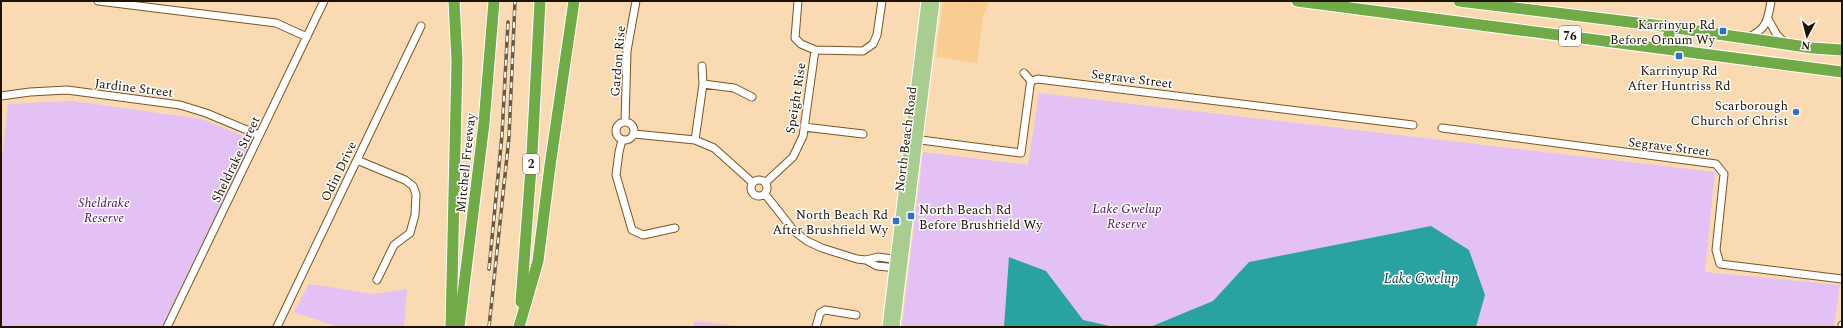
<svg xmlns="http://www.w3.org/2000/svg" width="1843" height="328" font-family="Spectral,serif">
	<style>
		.built { fill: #f9cd91 }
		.green { fill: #e3c1f5 }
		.water { fill: #29a2a1 }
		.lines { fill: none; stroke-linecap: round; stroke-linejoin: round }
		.minor-casing { stroke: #785521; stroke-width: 9 }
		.major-casing { stroke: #fff; stroke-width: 11 }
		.highway-casing { stroke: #fff; stroke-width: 13 }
		.minor { stroke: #fff; stroke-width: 7 }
		.major { stroke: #a9cd91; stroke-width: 9 }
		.highway { stroke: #70ab47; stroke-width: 11 }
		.rail-casing { stroke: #6d5940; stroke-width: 3.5 }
		.rail { stroke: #fff; stroke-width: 2; stroke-dasharray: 6; stroke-linecap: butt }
		.poi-dot { fill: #2c73c4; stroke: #fff; stroke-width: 1.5 }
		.labels { text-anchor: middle; stroke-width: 3; stroke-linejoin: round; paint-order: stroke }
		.shield { fill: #fff; stroke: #62584c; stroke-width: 1 }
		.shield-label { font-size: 12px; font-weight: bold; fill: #1f1100 }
		.poi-label { font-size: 13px; fill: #1f1100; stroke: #fff; text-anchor: end }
		.street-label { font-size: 13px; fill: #1f1100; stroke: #fff }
		.park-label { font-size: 13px; font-style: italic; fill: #460e5b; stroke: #fff }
		.water-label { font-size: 14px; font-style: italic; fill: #0f4342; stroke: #fff }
	</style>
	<rect width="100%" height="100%" fill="#f9dab2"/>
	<path class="built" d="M943,1H989L988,6L983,16L977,63L936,57Z"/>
	<path class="green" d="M1039,93L1715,172L1705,272L1840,285L1834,327H902L923,152L1028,165Z
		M73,101L202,119L253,140L162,327H1V167L8,104Z
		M309,284L374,294L407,289L404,327H338L294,312Z
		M694,321L748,327H694Z"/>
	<path class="water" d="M1431,226L1469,250L1485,295L1476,327H1150L1213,301L1249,262Z
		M1009,257L1046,271L1083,320L1114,327H1004Z"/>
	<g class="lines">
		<g class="minor-casing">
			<path id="minor" d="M98,1L276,23L307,37
				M798,1L795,38L801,44L815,50L863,51L873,44L877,35L882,1
				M1768,19L1777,35L1785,43
				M1747,38C1766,30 1768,21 1771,1
				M1024,73L1031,81
				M703,84L734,88L752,97
				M1,96L30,92L67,90L180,105L206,113L259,135
				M616 131a9 9 0 1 1 18 0a9 9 0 1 1-18 0Z
				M625,122L627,51L636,1
				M804,127L863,134
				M1442,128L1716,164L1724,174L1716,250L1720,264L1842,279
				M634,134L695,140L714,148L753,183
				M913,139L1021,153L1030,86L1031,81L1038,79L1413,125
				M622,140L619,152L616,175L632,230L643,235L675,228
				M695,140L703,84L702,66
				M357,160L405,180L413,186L416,194L415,215L410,233L394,245L377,280
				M751 188a8 8 0 1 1 16 0a8 8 0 1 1-16 0Z
				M765,183L793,157L803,136L815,50
				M765,194L794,231L807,241L822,248L857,259L866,260L878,257L900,260
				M866,260L877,266L898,268
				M167,327L324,1
				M277,327L421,26
				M816,327L820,313L825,310L856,315
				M1842,327V325"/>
		</g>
		<g class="major-casing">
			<path id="major" d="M887,327L926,1
				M895,327L935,1"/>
		</g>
		<g class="highway-casing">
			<path id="highway" d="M1297,1L1842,72
				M1459,1L1670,27L1813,48L1842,50
				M1667,49L1670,27
				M521,302L532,154L540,1
				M451,327L457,61L454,1
				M459,327L484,123L494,1
				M519,327L538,261L550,166L574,1"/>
		</g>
		<use href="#minor" class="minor"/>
		<use href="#major" class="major"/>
		<use href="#highway" class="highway"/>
		<g class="rail-casing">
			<path id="rail" d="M489,269L502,135L508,22
				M489,327L509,137L515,1"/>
		</g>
		<use href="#rail" class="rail"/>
	</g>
	<g class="poi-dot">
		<rect x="1719" y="27" width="8" height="8" rx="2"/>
		<rect x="1675" y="52" width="8" height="8" rx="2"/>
		<circle cx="1796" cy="112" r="4"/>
		<rect x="907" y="212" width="8" height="8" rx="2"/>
		<rect x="892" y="217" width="8" height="8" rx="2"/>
	</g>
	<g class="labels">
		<g class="shield">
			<rect x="1559" y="26" width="22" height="20" rx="3"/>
			<rect x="523" y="154" width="16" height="20" rx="3"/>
		</g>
		<g class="shield-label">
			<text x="1570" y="40">76</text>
			<text x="531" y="168">2</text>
		</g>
		<g class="poi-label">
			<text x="1715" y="29">Karrinyup Rd<tspan x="1715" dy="15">Before Ornum Wy</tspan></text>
			<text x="1679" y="75" text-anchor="middle">Karrinyup Rd<tspan x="1679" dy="15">After Huntriss Rd</tspan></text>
			<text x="1788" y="110">Scarborough<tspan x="1788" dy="15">Church of Christ</tspan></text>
			<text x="919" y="214" text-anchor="start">North Beach Rd<tspan x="919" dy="15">Before Brushfield Wy</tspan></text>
			<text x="888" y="219">North Beach Rd<tspan x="888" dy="15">After Brushfield Wy</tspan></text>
		</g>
		<g class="street-label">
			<text transform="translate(617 61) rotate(-85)" y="5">Gardon Rise</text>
			<text transform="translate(1132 78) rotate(7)" y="5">Segrave Street</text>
			<text transform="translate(134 87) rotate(7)" y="5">Jardine Street</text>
			<text transform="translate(795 98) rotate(-81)" y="5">Speight Rise</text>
			<text transform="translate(905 139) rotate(-83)" y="5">North Beach Road</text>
			<text transform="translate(1669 146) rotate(7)" y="5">Segrave Street</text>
			<text transform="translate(235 159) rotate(-64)" y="5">Sheldrake Street</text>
			<text transform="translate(465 163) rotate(-84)" y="5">Mitchell Freeway</text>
			<text transform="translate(338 171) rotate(-64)" y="5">Odin Drive</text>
		</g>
		<g class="park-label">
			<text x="104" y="207">Sheldrake<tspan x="104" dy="15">Reserve</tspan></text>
			<text x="1127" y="213">Lake Gwelup<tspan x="1127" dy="15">Reserve</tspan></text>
		</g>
		<g class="water-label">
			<text x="1421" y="283">Lake Gwelup</text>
		</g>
	</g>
	<rect width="1843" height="328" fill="none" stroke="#1f1100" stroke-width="4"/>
	<g transform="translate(1807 36) rotate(187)" stroke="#ffffff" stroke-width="3" paint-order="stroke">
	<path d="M0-3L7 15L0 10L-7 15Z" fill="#1f1100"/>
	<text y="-6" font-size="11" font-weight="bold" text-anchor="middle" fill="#1f1100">N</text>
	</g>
</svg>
